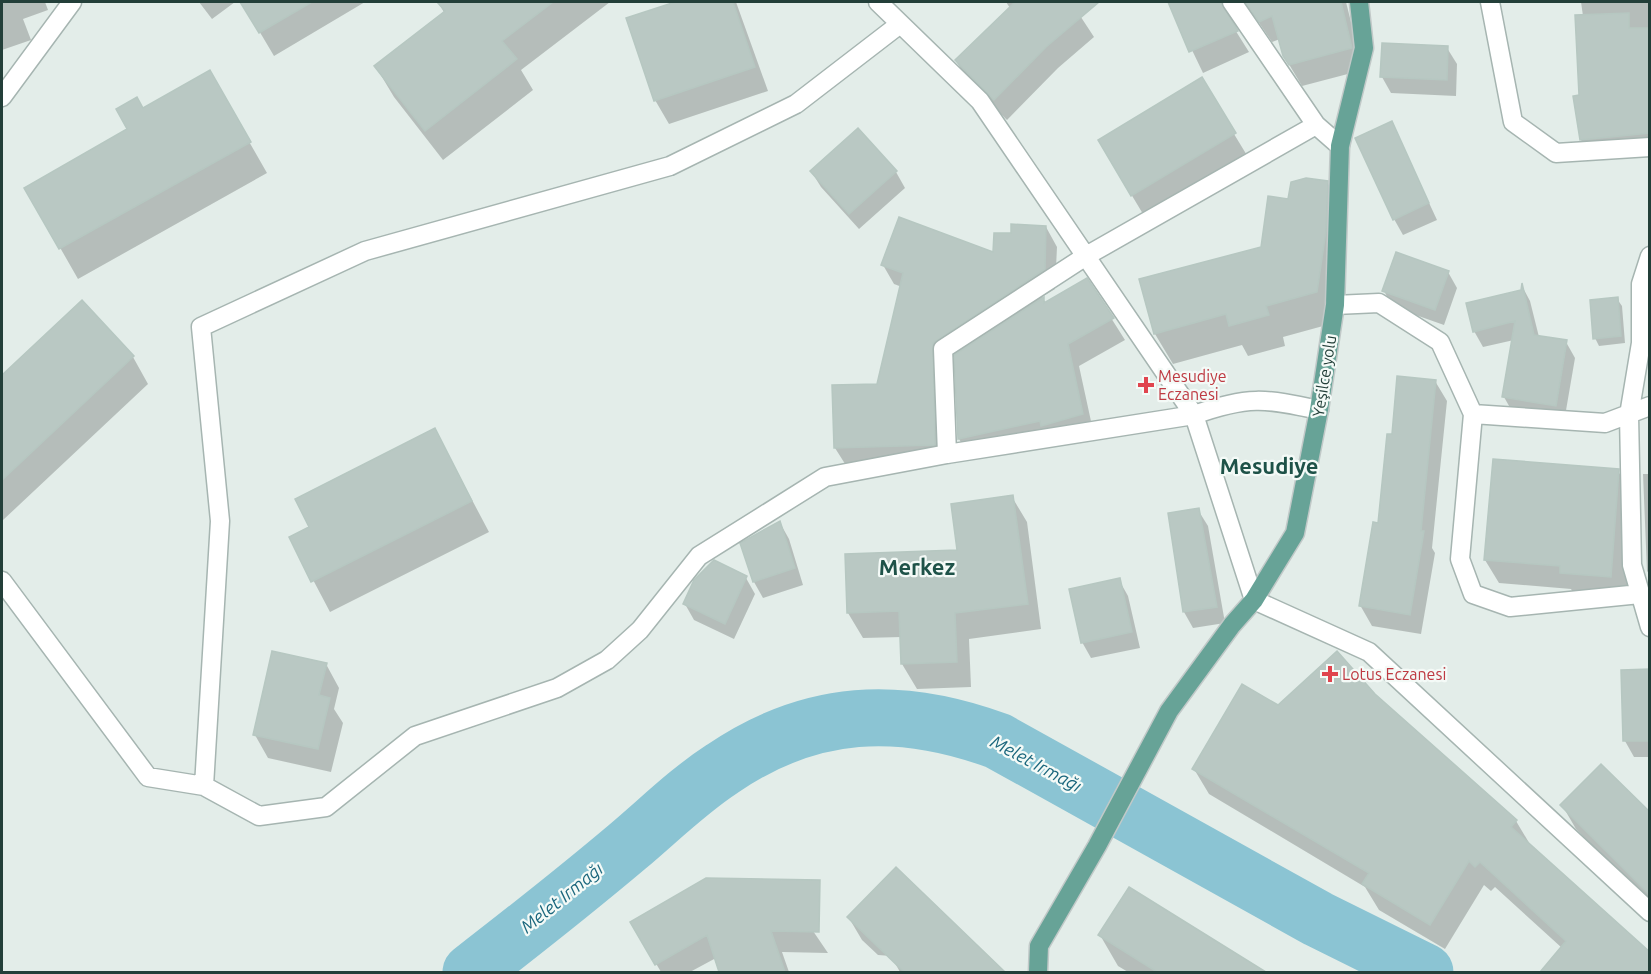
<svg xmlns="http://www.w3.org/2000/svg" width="1651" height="974" font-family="Ubuntu,sans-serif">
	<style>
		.shadow { fill: #0003 }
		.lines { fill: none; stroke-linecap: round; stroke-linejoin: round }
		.river { stroke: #8bc4d3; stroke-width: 57 }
		.building { fill: #b9c8c3; stroke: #b6c7c1; stroke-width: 1.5 }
		.minor-casing { stroke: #a6b5b1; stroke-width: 21 }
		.major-casing { stroke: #c1c9c8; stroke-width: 21 }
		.minor { stroke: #fff; stroke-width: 18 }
		.major { stroke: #67a397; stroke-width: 18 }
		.health-dot { fill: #e0444e; stroke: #f4faf7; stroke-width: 2 }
		.labels { text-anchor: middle; stroke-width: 4.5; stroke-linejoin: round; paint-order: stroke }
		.health-label { font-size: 16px; fill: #be3a42; stroke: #f4faf7; text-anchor: start }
		.street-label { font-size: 16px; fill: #233f39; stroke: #f4faf7 }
		.water-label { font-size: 18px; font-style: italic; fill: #1b677d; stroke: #f4faf7 }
		.district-label { font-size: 22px; font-weight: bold; fill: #1e5248; stroke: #f4faf7 }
	</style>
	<rect width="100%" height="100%" fill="#e3ede9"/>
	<path class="shadow" d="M2,2H45L48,10L23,19L31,40L2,50Z
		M199,2H235L212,19Z
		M242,2H365L274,56Z
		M438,2H610L521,70L533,90L443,160L394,97L376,67L445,14Z
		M680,2H736L768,91L669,124L655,100L628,19Z
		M1006,2H1085L1075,8L1094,37L1058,68L1007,120L969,82L956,61L1010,8Z
		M1169,2H1220L1217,10L1219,11L1223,2H1346L1363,70L1302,86L1284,56L1280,39L1272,42L1255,17L1245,11L1237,14L1232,25L1249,52L1203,73Z
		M1581,2H1650V154L1592,159L1581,140L1583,16Z
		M1447,48L1457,64L1456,96L1391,93L1382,77Z
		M209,72L267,173L78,279L26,188L129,130L143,110Z
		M1392,123L1437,220L1403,235L1394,219Z
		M1234,134L1248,157L1146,219L1113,164Z
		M811,171L896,172L905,188L859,229L821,187Z
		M1327,182L1344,213L1334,323L1283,337L1285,346L1248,356L1242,345L1173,364L1155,334L1141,280L1262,248L1289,201Z
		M1046,227L1057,247L1055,289L1042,297L1046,303L1087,280L1125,340L1079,366L1094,435L1055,446L1052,442L971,459L959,439L956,355L943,364L946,464L847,467L835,448L878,386L902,287L894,284L883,265L995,254L1012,235Z
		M1448,272L1457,288L1444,325L1393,307L1384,291Z
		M1523,288L1530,301L1539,337L1566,342L1575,358L1564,422L1513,413L1504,397L1514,340L1483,347L1474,331L1522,292Z
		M1617,299L1622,306L1625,343L1599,346L1595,338Z
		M81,302L133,357L148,384L2,521V378Z
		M1435,381L1447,401L1432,548L1435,553L1421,634L1372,626L1360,605L1380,525L1393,436Z
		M435,430L489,532L330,612L291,538L311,528Z
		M1618,471L1632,495L1635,594L1575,596L1571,589L1499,583L1485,560Z
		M1643,474H1650V575L1647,571Z
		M1012,497L1027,522L1041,629L969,639L971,687L917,689L902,664V637L863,638L848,613L959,551Z
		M1198,510L1208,526L1225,623L1193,628L1184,612Z
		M780,523L789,539L803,585L763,598L754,582Z
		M746,578L755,594L734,639L694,620L685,604Z
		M1119,580L1128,596L1140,648L1091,658L1082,642Z
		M326,664L339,688L334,709L343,723L331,772L268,758L255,735Z
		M1650,671V757H1634L1625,741Z
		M1374,695L1516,821L1531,846L1650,955V972H1542L1562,948L1495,887L1491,891L1484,885L1445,949L1379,910L1365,887L1209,794L1194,769L1278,707Z
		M1562,805L1650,815V903L1576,829Z
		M896,869L1003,972H900L891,956L878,955L862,940L849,918Z
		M779,881L828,953L782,952L789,972H721L716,958L690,972H661L632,923Z
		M1129,889L1262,972H1128L1118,966L1100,935Z"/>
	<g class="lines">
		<path class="river" d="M471,972C524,931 576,890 627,847C658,821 688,791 722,769C811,708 900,705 998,741L1318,919L1425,972"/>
	</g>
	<path class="building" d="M240,2H312L259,33Z
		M437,2H553L502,41L517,59L425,131L374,66L445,11Z
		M675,2H733L755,67L654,101L626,18Z
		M1015,2H1099L1046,47L994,100L955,60Z
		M1168,2H1221L1238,31L1189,52Z
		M1245,2H1341L1352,48L1289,65L1283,56L1272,16L1259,22Z
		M1629,13V28H1650V133L1580,140L1573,96L1579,95L1575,15Z
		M1382,43L1448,46L1447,80L1380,77Z
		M210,70L251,142L59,249L24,188L127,129L116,109L137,97L143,108Z
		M1202,77L1236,133L1131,196L1098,140Z
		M1392,121L1429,203L1393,220L1355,138Z
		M858,128L897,171L849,214L810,171Z
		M1306,178L1328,181L1326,231L1317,292L1266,306L1269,315L1229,326L1226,314L1154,334L1139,279L1261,247L1268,196L1288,199L1291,182Z
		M899,217L993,252L994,233H1011V224L1046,226L1045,269L933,343L935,445L834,448L832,385L877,384L903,273L881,265Z
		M1396,252L1449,271L1435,310L1382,291Z
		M1087,278L1114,318L1068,344L1083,414L1041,426L1040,421L958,439L954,355L1044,297V303Z
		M1522,283L1534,335L1567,340L1556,406L1502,397L1515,321L1473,332L1466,303L1521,290Z
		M1618,297L1621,336L1593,339L1590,300Z
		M82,300L134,356L2,480V375Z
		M1397,376L1436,380L1421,531H1424L1410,615L1359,606L1373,522L1378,523L1387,434H1392Z
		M435,428L472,501L311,582L289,537L309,527L295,499Z
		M1493,459L1619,469L1611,577L1560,573V566L1484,560Z
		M1013,495L1028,604L955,613L957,662L901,664L899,611L847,613L845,554L957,550L951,504Z
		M1199,508L1217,607L1183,612L1168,513Z
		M780,521L795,568L753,582L740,543Z
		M714,560L747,576L725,624L683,604L694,580Z
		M1120,578L1132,632L1081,643L1069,589Z
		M272,651L327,663L319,695L330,698L318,749L253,735Z
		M1337,651L1375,694L1517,820L1511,827L1650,952V972H1540L1566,941L1480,862L1475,867L1469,861L1430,925L1362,884L1369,873L1192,769L1242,684L1278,705Z
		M1650,669V741H1623L1621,670Z
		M1601,764L1650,812V895L1560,805Z
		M896,867L1005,972H904L847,917Z
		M706,878L820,880L819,932L771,931L785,972H719L707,935L655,965L630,922Z
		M1129,887L1266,972H1157L1098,935Z"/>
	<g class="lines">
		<g class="minor-casing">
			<path id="minor" d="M878,2L980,101L1194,415L1254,600L1369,652L1650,912
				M1232,2L1316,125L1340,146
				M1490,2L1513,122L1556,153L1650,147
				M2,97L72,2
				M1650,256L1641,284V343L1629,415L1632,565L1650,627
				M1335,305L1379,303L1440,342L1473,414L1460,559L1473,594L1510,607L1640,594
				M1473,414L1605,423L1650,406
				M947,454L943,349L1086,256L1316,125
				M2,581L148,777L204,786L259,816L326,807L415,736L557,688L607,660L640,630L699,556L825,477L947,454L1194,415C1247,396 1265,398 1319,410
				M204,786L220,521L201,327L365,251L670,166L796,104L900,24"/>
		</g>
		<g class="major-casing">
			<path id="major" d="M1038,972L1039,946L1097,846L1169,711L1232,625L1254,600L1295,533L1319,410L1335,305L1340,146L1364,48L1359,2"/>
		</g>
		<use href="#minor" class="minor"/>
		<use href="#major" class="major"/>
	</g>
	<g class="health-dot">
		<path d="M1143 376h6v6h6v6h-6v6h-6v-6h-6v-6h6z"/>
		<path d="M1327 665h6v6h6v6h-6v6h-6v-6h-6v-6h6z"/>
	</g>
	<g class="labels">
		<g class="health-label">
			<text x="1158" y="382">Mesudiye<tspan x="1158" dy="18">Eczanesi</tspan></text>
			<text x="1342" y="680">Lotus Eczanesi</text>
		</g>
		<g class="street-label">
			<text transform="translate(1324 376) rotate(-81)" y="6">Yeşilce yolu</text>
		</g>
		<g class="water-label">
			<text transform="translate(1036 764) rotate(28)" y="6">Melet Irmağı</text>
			<text transform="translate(562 898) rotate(-39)" y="6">Melet Irmağı</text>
		</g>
		<g class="district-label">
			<text x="1269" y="474">Mesudiye</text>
			<text x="917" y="575">Merkez</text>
		</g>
	</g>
	<rect width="1651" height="974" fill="none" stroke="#233f39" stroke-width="6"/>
</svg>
